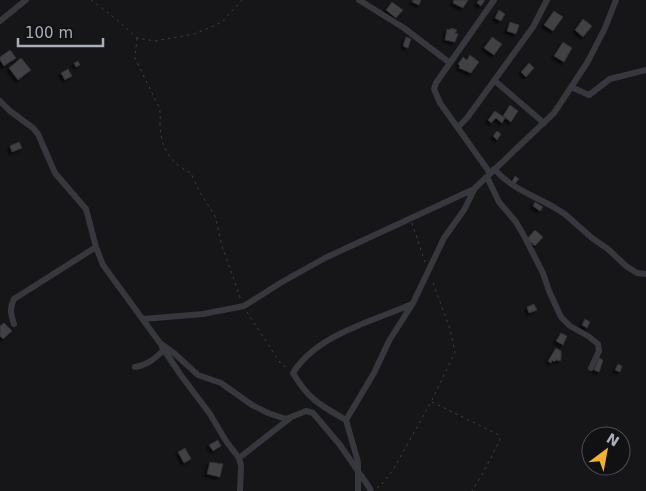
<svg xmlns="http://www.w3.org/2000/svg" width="646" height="491" font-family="'DejaVu Sans',sans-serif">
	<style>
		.building { fill: #404145; stroke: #303034; filter: url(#shadow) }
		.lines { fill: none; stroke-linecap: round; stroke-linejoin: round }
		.path { stroke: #3d3f44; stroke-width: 1; stroke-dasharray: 2.5 4; stroke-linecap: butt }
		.minor { stroke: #37383d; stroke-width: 6 }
	</style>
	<defs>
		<filter id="shadow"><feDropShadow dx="-2.5" dy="2.5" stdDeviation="1" flood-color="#0009"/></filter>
	</defs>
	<rect width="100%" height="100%" fill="#161618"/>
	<path class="building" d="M413,0H421L419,5L412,2Z
		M454,0H468L463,8L453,3Z
		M479,0H485L481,6L477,3Z
		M392,2L403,10L396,18L386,10Z
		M499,10L505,14L501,21L495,18Z
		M554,11L563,17L553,31L544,25Z
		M583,19L592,26L583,37L575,30Z
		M510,22L519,25L516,34L507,31Z
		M451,28L457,30L455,33L458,34L455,42L445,40L447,29L450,30Z
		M406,37L411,39L408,48L403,46Z
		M492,37L502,44L494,55L484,48Z
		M563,42L572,48L564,62L554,56Z
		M10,50L16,58L4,66L0,60V57Z
		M470,55L479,62L471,73L459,68L460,66L458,64L463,57L467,60Z
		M21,58L31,70L18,80L9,68Z
		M78,61L80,65L76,67L74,63Z
		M529,63L534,68L526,77L521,72Z
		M68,69L72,76L65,80L61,73Z
		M510,105L518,111L511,122L503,116Z
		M495,111L505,118L502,123L496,118L491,123L488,120Z
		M497,131L501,134L497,140L493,136Z
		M19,142L22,148L12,152L10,146Z
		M515,176L519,179L514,185L511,183Z
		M535,202L543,207L540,211L533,206Z
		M535,230L543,237L535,246L527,239Z
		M534,304L537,310L529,313L527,307Z
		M585,319L590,322L587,328L582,325Z
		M4,323L12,331L3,339L0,336V326Z
		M561,333L567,336L563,345L556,341Z
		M556,348L561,351V359L560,361L556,360L554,362L552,360L551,363L548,361Z
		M599,358L603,360L599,372L594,370Z
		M618,364L622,366L620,372L615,370Z
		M218,440L221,446L213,451L209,445Z
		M185,448L191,459L184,463L178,452Z
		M210,462L223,464L220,477L207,474Z"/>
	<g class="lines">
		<path class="path" d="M91,0L116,19L137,38L155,41L194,34L209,28L222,22L242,0
			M137,38L135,58L159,107C161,114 160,119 160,126C161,148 171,164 191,173L199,191L215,216L222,246L241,300
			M412,223L425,262
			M247,312L281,364L289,369
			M432,402L499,435L500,440L482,475L472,491
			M377,488L382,484L393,470L431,402L455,352L450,329L432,280"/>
		<path class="minor" d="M359,0L404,28L450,63
			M0,21L26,0
			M495,81L544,123
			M571,87L589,95L610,79L646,70
			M0,101L10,111L33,128L38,134L55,173L86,209L96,247L103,265L160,343L175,354L198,375L221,383L252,405L268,413L286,419L306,411L313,413L340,445L369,487L371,491
			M458,127L467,118L533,27L547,0
			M494,169C517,194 540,196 566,215L592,238L608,249L626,266L637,273L646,274
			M490,173L440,103L434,89L436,83L494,0
			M487,177L499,202L516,222L523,234L543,273L549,291L561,317L570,326L588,336L598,344L599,351L591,368
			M143,319L203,314L244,306L282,282L325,258L474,189
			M14,324C11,315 9,308 14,299L96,247
			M162,347L180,374L210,414L226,441L239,458L241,466L240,491
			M135,367C147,366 155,358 164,350
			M346,420L374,373L389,341L413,303L444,238L464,210L475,188L554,113L587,63L605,28L616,0
			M239,458L289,419
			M358,491V462L346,420C320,405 308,399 293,373C317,334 374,321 412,304"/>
	</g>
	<g transform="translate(606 451) rotate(32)"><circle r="24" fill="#111113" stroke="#4d4f55"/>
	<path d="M0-4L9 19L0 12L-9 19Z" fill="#f2b134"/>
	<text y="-8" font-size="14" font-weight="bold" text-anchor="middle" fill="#a8adb8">N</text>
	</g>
	<path d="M18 38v8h85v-8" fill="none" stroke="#a8adb8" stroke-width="2.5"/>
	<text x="25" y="38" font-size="15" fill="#a8adb8" stroke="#111113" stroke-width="4" paint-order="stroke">100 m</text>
</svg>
